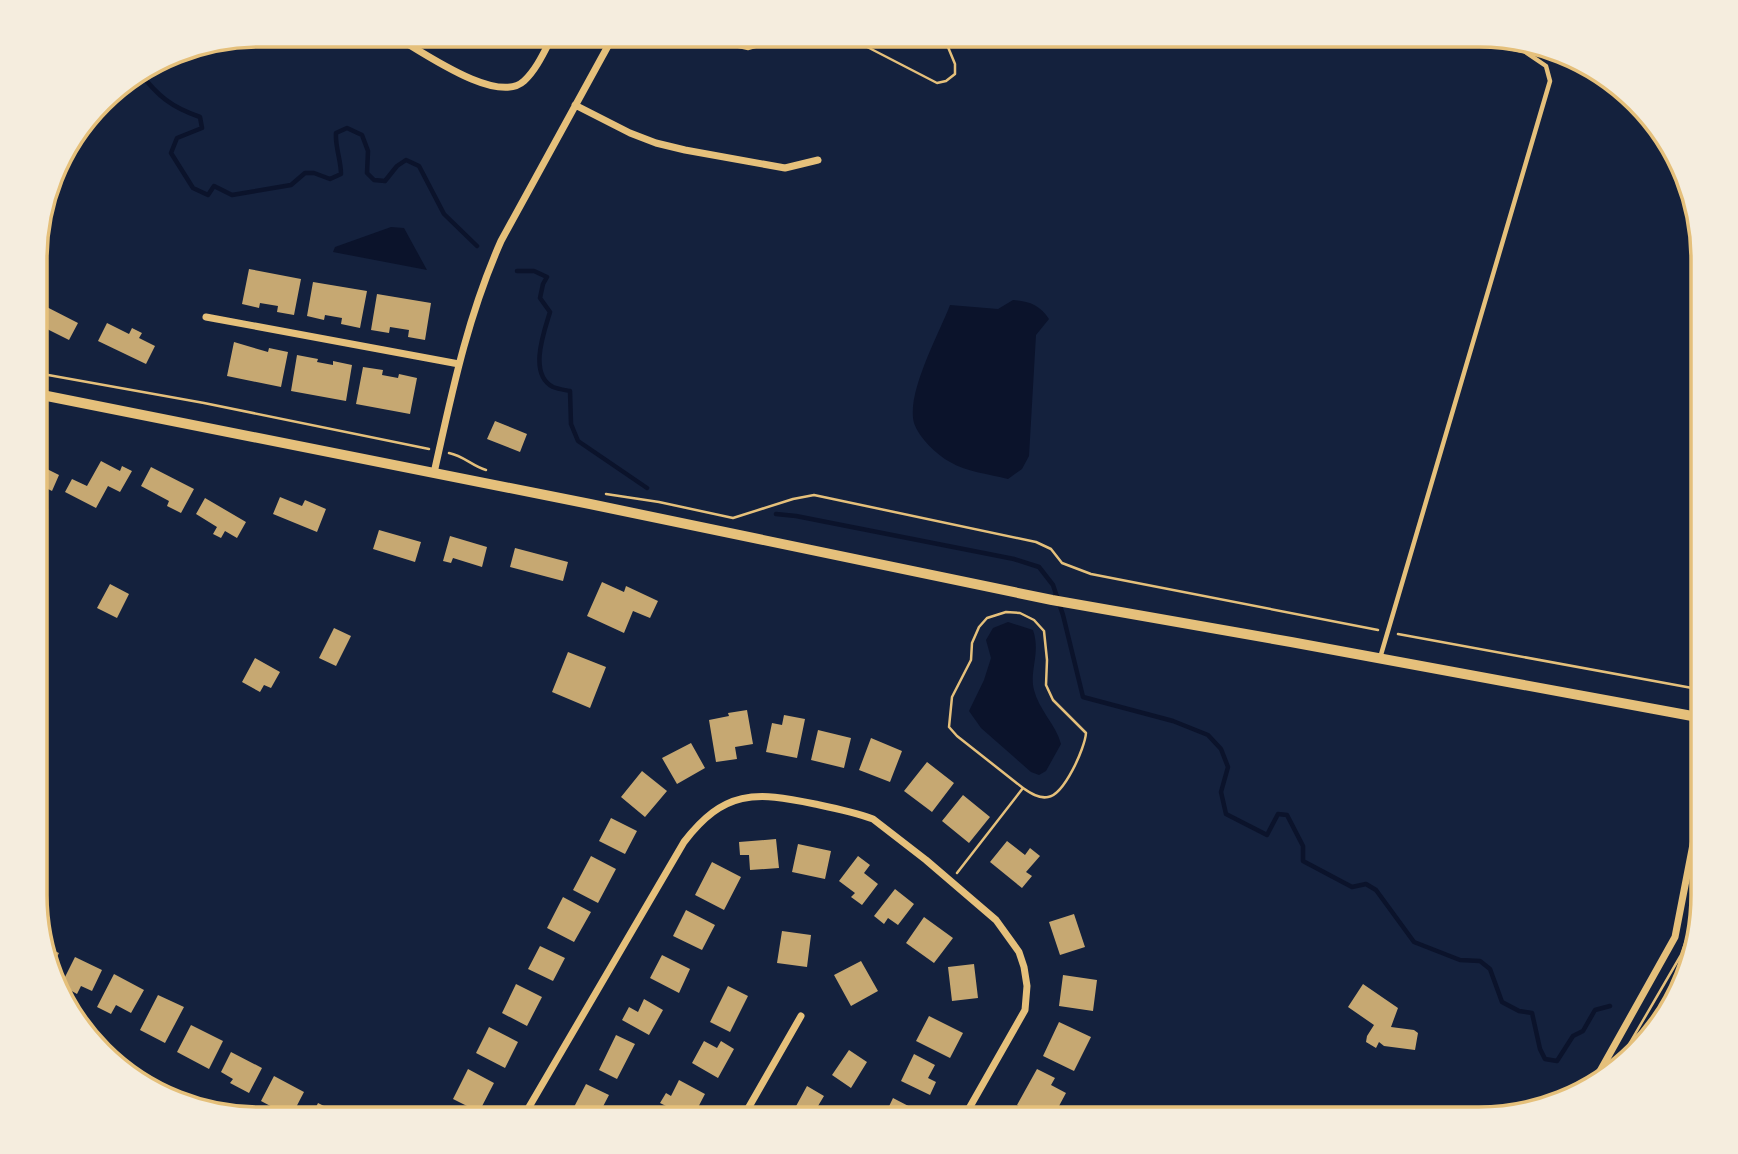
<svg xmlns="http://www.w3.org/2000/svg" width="1738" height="1154" font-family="'Space Grotesk',sans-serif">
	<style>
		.water { fill: #0b132b }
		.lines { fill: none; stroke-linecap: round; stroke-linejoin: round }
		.stream { stroke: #0b132b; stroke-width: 4.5 }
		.building { fill: #c6a872 }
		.path { stroke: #e5c07b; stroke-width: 2.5 }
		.service { stroke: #e5c07b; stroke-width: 4.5 }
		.minor { stroke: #e5c07b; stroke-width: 7 }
		.tertiary { stroke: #e5c07b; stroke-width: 10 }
		.rim { fill: none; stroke: #e5c07b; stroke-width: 3.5 }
	</style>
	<rect width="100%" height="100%" fill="#14213d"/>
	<path class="water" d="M391,227L404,228L427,270L333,252L335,247Z
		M1013,300C1029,301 1040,305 1049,319L1036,335L1029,456L1022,469L1008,479C989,474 967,472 950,462C937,455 919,438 914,423C906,393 939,334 950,305L998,309Z
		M1008,622L1033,630C1041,653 1029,671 1034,690C1039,710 1056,725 1061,744L1046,771L1039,775L1031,772L981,728L969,711L984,680L991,658L986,640L993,628Z"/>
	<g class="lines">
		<path class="stream" d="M140,73C158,96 171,107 200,117L202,128L177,138L171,153L193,188L208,195L214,186L232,195L291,185L305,173H314L330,179L341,174C341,160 335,147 336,133L347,128L362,135L368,151L367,173L374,180L385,181L397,166L406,160L419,166L444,214L477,246
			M517,271H534L547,277L543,284L540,298L550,312C544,332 528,374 553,387C558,389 565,390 570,391L571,424L578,441L647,488
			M776,514L796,516L1014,559L1039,567L1053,585L1063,615L1083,697L1173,721L1208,735L1221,749L1228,767L1221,792L1226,814L1267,835L1278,814L1287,815L1303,846V861L1352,887L1366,884L1376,890L1414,942L1460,960L1480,961L1490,969L1502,1002L1519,1011L1532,1013L1540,1049L1545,1059L1557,1061L1573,1036L1583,1031L1595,1010L1610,1006
			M1659,1007L1668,1011"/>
	</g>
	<path class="building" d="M249,269L301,279L294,315L277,312L278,306L260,303L259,308L242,304Z
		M313,282L367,291L360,328L341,324L342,318L325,315L324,320L307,316Z
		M377,294L431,303L425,340L408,337L409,330L390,327L389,333L371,330Z
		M37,302L78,323L69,340L37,324Z
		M107,323L129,334L132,328L142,333L139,338L155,346L146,364L98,341Z
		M234,342L268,352L269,348L288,352L281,387L227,376Z
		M297,355L318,359L317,362L333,365V361L352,365L346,401L291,391Z
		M363,367L383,370L382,375L398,378L399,374L417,378L410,414L356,404Z
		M495,421L527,434L520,452L487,439Z
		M101,461L120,471L122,466L132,471L120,492L108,486L96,508L65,492L72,479L87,486Z
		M37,464L59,475L52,491L42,486L39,492L37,491Z
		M151,467L194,489L181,513L167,506L169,501L141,486Z
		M280,497L302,506L305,500L326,509L317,532L273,514Z
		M205,498L246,522L237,538L225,531L221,538L213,534L217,527L196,514Z
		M379,530L421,542L415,562L373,549Z
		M450,536L487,547L482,567L453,558L451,563L443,561Z
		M515,548L568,562L563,581L510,567Z
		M37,579L47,584L37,603Z
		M602,582L624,592L626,586L658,601L650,618L633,611L624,633L587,616Z
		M110,584L129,594L117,618L97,608Z
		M334,628L351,636L336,666L319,658Z
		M568,652L606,667L590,708L552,692Z
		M255,658L280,672L271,688L264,685L260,692L242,682Z
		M747,710L753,744L735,747L737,759L716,762L709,720L729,716L728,713Z
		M784,715L805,719L797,758L766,752L772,723L782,725Z
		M818,730L851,738L844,768L811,760Z
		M871,738L902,751L890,782L859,770Z
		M691,743L705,768L677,784L662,758Z
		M927,762L954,783L932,812L904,791Z
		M642,771L667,791L645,817L621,797Z
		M963,795L990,817L969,843L942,821Z
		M611,818L637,831L625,854L599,841Z
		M776,839L779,868L750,870L749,855H740L739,842Z
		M1007,841L1025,855L1030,848L1040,856L1026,872L1032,876L1022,888L990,862Z
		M798,844L831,851L825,879L792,872Z
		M591,856L616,869L598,903L573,890Z
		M858,856L870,865L864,873L878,884L862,905L851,897L855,893L839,881Z
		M712,862L741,877L724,910L695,895Z
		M895,889L914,904L898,925L888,918L884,924L874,916Z
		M563,897L591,912L574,942L547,928Z
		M686,910L715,925L702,950L673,936Z
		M1074,914L1085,947L1060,955L1049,922Z
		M924,917L953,938L934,963L906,943Z
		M782,931L811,935L807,967L777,963Z
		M44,946L59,953L52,967Z
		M540,946L565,958L553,981L528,969Z
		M662,955L690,969L679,993L650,978Z
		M75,957L102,970L92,991L81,986L77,994L61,985Z
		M861,961L878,991L851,1006L834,975Z
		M974,964L978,998L952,1001L948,967Z
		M114,974L144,990L131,1013L116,1005L111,1014L97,1007Z
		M1063,975L1097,980L1093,1011L1059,1006Z
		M516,984L542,997L527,1026L502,1013Z
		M1363,984L1398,1008L1391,1027L1414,1030L1418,1033L1415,1050L1384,1046L1379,1042L1376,1048L1366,1042L1367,1036L1374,1025L1348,1007Z
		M728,986L748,996L730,1032L710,1022Z
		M158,995L184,1007L165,1043L140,1030Z
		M644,999L663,1010L649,1035L622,1020L629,1007L638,1012Z
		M929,1016L963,1033L950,1058L916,1041Z
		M1059,1022L1091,1037L1074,1071L1043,1056Z
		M191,1025L223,1041L209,1069L177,1052Z
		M489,1027L518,1042L505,1068L476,1053Z
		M616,1035L635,1044L617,1079L599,1070Z
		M704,1041L717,1048L721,1041L734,1049L718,1078L692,1063Z
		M849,1050L867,1062L851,1088L832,1075Z
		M231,1052L262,1068L249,1093L230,1083L233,1079L221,1072Z
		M914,1054L935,1065L928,1078L936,1082L930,1095L901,1081Z
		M468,1069L494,1083L479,1112L453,1099Z
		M1037,1069L1055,1078L1051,1085L1066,1093L1052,1119H1042L1017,1105Z
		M274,1076L304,1092L291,1117L261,1101Z
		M679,1080L705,1094L692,1119L660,1103L666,1093L671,1096Z
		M586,1084L609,1095L597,1118L574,1107Z
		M807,1086L824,1096L818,1106L822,1108L816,1119H789Z
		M893,1098L918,1111L915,1119H883Z
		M318,1103L342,1115L340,1119H310Z"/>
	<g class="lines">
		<path class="path" d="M703,35L721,43L748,49L797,35
			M844,35L937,83L946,81L955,74V64L943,35
			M37,373L204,403L429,449
			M449,453C464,456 472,466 486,470
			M606,494L659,502L733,518L793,499L814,495L1036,542L1051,549L1062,563L1091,574L1378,630
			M1398,634L1703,690
			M957,873L1023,788C1030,793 1039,799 1048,797C1064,795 1085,748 1086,733L1053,700L1046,685L1047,660L1044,631L1034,620L1020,613L1006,612L987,618L979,627L972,643L971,660L952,697L949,727L957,736L1023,788
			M1620,1060L1681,955L1695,915L1703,876"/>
		<path class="service" d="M1350,35C1361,41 1368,42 1379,35
			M1380,658L1550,81L1546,66L1524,51L1445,35"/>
		<path class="minor" d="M393,35C420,50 497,106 524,81C537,69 545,50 553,35
			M575,105L630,133L656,143L685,150L785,168L818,160
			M206,317L459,364
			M434,473C452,392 467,318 501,241L614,35
			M124,1070L191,1108
			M1590,1089L1675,937L1703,793
			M522,1119L684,842C724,790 755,791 815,804C834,808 854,812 873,819L926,860L996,920L1019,952L1024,967L1027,986L1025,1010L963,1119
			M742,1119L801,1016"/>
		<path class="tertiary" d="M37,394L590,504L1052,600L1291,642L1703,718"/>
	</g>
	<path d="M0 0H1738V1154H0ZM259 47H1479A212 212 0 0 1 1691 259V895A212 212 0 0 1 1479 1107H259A212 212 0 0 1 47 895V259A212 212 0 0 1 259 47Z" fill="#f5edde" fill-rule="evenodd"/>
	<path class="rim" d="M259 47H1479A212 212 0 0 1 1691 259V895A212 212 0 0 1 1479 1107H259A212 212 0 0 1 47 895V259A212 212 0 0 1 259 47Z"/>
</svg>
